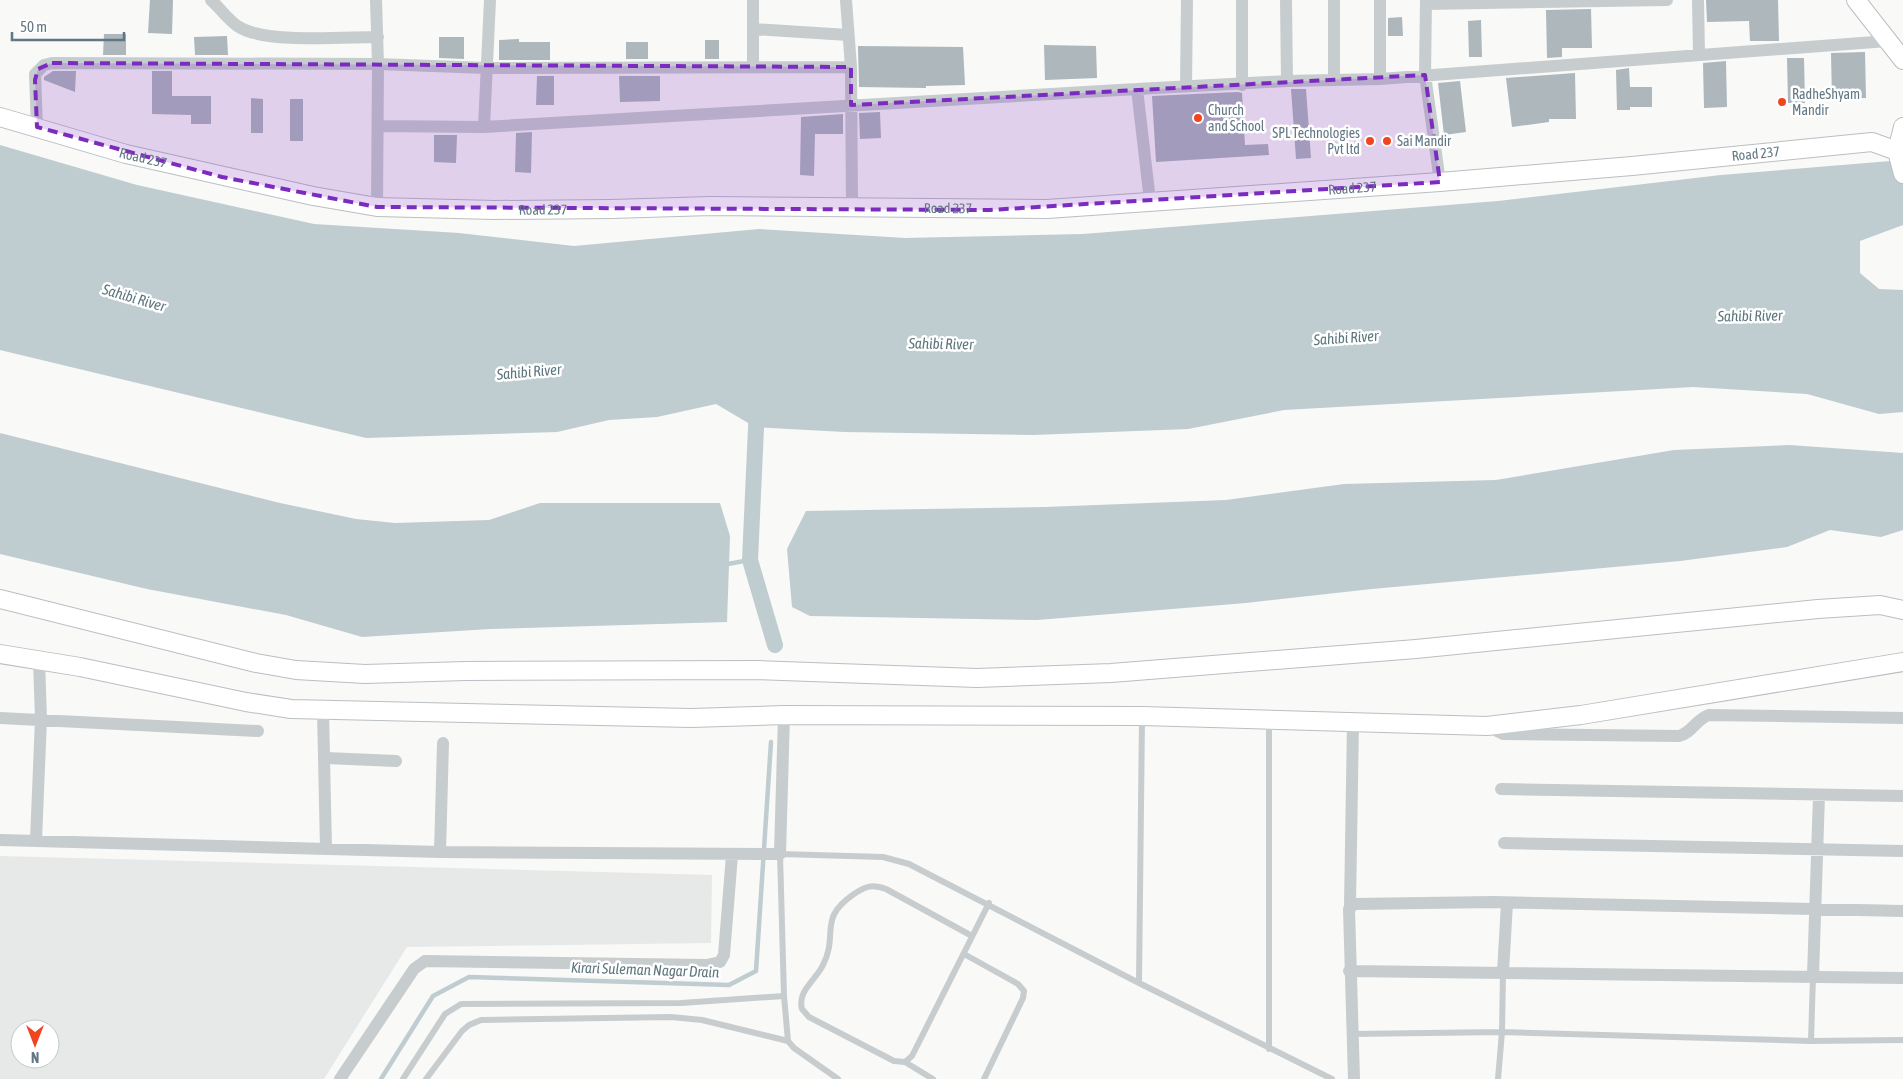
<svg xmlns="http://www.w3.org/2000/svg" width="1903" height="1079" font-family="'Asap Condensed',sans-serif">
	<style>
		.built { fill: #e7e9e8; fill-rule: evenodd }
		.water { fill: #bfccd0 }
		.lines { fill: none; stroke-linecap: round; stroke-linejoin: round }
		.stream { stroke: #bfccd0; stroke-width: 4.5 }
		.canal { stroke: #bfccd0; stroke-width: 16 }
		.building { fill: #adb7bc }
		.secondary-casing { stroke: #b9bfc3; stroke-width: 20 }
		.lane { stroke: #c7cccf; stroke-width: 6 }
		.street { stroke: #c7cccf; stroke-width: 12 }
		.secondary { stroke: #fff; stroke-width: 18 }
		.marked { fill: #7b2cbf; fill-opacity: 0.2; stroke: #7b2cbf; stroke-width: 4; stroke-dasharray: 10 6; stroke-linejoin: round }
		.poi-dot { fill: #f1451f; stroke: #fff; stroke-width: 2 }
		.labels { text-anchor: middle; stroke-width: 5; stroke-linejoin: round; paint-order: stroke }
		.poi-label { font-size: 14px; fill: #627784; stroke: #fff; text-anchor: start }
		.street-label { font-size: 14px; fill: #627784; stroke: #fff }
		.water-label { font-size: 15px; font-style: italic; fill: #5d767e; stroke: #fff }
	</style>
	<rect width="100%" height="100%" fill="#f9f9f7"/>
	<path class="built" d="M0,856L712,875L711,943L407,947L324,1079H0ZM20,1029H50V1059H20Z"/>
	<path class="water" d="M0,145L137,185L314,224L459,233L574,246L759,229L905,238L1083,234L1498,201L1721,175L1903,160V225L1860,241V273L1879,289L1903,290V412L1879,414L1807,394L1693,387L1284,410L1188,429L1033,435L844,432L755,427L716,404L657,417L609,420L557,432L366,438L0,350Z
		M0,433L280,503L356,519L395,523L489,520L540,503H720L730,536L727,622L490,629L362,637L286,615L147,589L0,554Z
		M1789,445L1903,453V530L1881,537L1830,530L1787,547L1680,561L1372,589L1246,603L1037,620L810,616L792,607L787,549L806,511L1045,507L1226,500L1344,484L1496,480L1674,450Z"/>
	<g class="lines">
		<path class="stream" d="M722,565L750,560
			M381,1079L433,996L469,977L729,985L756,971L771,742"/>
		<path class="canal" d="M757,406L750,560L775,645"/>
	</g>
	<path class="building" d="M150,0H173L172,34L148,33Z
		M1706,0H1778L1779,41H1750L1749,21L1707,22Z
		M1591,9L1592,48H1562V57L1547,58L1546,10Z
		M1402,17L1403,36H1388V18Z
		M1481,20L1482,57H1469L1468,21Z
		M104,34H126V55H103Z
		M227,36L228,55H195L194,37Z
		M439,37H464V59L439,58Z
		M519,39V42H550V60H499V40Z
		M705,40H719V59H705Z
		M626,42H648V59H626Z
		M1044,45L1096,46L1097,78L1045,80Z
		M858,46L963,47L965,85L926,86V88L859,87Z
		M1865,52L1866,98L1832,99L1831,53Z
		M1787,58H1804L1805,103H1788Z
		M1726,61L1727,107L1704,108L1703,63Z
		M1629,68L1630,87H1652V107H1630V110H1617L1616,70Z
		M53,71H76L75,92L44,80V77Z
		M152,71H172V96H211V124H191V115L152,114Z
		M1575,73L1576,119H1549V122L1512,127L1506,78Z
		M537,76H554V105H536Z
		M619,76H660V101L620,102Z
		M1460,81L1466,132L1444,135L1438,83Z
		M1291,89H1306L1311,158L1296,159Z
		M1238,92L1242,93L1245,145L1268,144L1269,155L1156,162L1152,96Z
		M251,98L263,99V133H251Z
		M290,99H303V141H290Z
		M880,112L881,138L860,139L859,113Z
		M843,114V134H815L814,176L800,175L801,117Z
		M532,132L531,173L515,172L516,133Z
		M434,135H457L456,163L434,162Z"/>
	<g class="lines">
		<g class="secondary-casing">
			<g id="secondary">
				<path d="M1856,0L1903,60"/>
				<path id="s1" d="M0,117L126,154L313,196L377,207L494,210L611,209L711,206L1047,209L1440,182L1632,166L1872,142L1897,151L1903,149"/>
				<path d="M1903,127L1897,151L1903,174"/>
				<path d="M0,599L256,663L296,670L365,674L466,671L757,670L977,678L1111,673L1416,649L1818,609L1880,605L1903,610"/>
				<path d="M0,654L80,667L246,702L291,709L691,718L784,715L1142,716L1487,726L1581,715L1903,662"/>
			</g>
		</g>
		<path class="lane" d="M1269,721V1049
			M972,936L886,889C872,884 866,886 854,894C817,919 839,934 823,965C816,980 797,991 802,1009L809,1017L894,1061L905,1062L912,1056L989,903
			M964,954L1018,984L1024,991L1023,998L984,1079
			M1139,983L1142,717
			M1352,1034L1502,1032L1811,1041L1903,1040
			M1811,1041L1813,976
			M905,1062L933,1079
			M403,1079L445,1014L461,1004L681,1003L784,996
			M426,1079L462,1031L469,1025L481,1020L671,1017L702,1020L788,1041
			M838,1079L794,1048L788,1041L784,996L780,854L883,857L909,864L1139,983L1332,1079
			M1498,1079L1502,1032L1503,972"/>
		<path class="street" d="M211,0C220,8 229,21 239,27C267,44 344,37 378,37
			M376,0L378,64L377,207
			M753,0V29L848,35
			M846,0L851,67L852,206
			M1286,0L1287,81
			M1380,0V79
			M1426,0L1425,75L1440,182
			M1698,0L1699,55
			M1426,4L1667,0
			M753,67V29
			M1334,80V0
			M1242,85V0
			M1186,86L1187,0
			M1137,89L1150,201
			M378,126L484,127L1137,89L1287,81L1380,79L1888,41
			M37,127L35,74L44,65L52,63L378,64L486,68L851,67
			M484,127L490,0
			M323,711L326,849
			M0,718L258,731
			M1487,726L1503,734L1679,736C1692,733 1696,719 1709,715L1903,718
			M326,758L396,761
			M1501,789L1903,796
			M0,840L440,852L780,854L784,715
			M36,840L41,719L39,661
			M1504,843L1903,851
			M440,852L443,743
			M1350,906L1353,722
			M1349,971L1903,978
			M1503,972L1507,903
			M1813,976L1819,795
			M340,1079L414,969L425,961L707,965L720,962L724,955L732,855
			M1354,1079L1349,909L1354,904L1494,902L1903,911"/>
		<use href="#secondary" class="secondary"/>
	</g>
	<path class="marked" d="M52,63L851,67V105L1425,75L1440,182L990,210L377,207L222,177L37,127L35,80L38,69Z"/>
	<g class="poi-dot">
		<circle cx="1782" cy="102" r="5"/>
		<circle cx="1198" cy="118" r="5"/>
		<circle cx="1370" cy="141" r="5"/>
		<circle cx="1387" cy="141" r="5"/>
	</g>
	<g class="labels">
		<g class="poi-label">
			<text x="1792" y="99">RadheShyam<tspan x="1792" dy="16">Mandir</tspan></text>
			<text x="1208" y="115">Church<tspan x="1208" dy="16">and School</tspan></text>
			<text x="1360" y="138" text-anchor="end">SPL Technologies<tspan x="1360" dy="16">Pvt ltd</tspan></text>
			<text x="1397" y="146">Sai Mandir</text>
		</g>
		<g class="street-label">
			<text dy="5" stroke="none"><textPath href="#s1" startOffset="1769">Road 237</textPath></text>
			<text dy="5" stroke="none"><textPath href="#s1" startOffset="149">Road 237</textPath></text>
			<text dy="5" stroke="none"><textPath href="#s1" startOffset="1364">Road 237</textPath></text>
			<text dy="5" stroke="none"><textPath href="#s1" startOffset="959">Road 237</textPath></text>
			<text dy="5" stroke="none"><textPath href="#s1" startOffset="554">Road 237</textPath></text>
		</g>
		<g class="water-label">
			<text transform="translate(134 298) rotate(16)" y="5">Sahibi River</text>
			<text transform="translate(1750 316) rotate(-1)" y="5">Sahibi River</text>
			<text transform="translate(1346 338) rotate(-4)" y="5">Sahibi River</text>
			<text transform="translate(941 344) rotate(1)" y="5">Sahibi River</text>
			<text transform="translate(529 372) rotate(-5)" y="5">Sahibi River</text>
			<text transform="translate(645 970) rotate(2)" y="5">Kirari Suleman Nagar Drain</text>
		</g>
	</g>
	<g transform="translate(35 1044) rotate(180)"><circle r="24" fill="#ffffff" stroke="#c0c9ce"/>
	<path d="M0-4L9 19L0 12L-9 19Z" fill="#f1451f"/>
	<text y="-8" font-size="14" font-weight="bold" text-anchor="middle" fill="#627784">N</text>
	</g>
	<path d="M12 32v8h112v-8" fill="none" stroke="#627784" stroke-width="2.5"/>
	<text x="20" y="32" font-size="15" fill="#627784" stroke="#ffffff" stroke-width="4" paint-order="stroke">50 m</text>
</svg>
